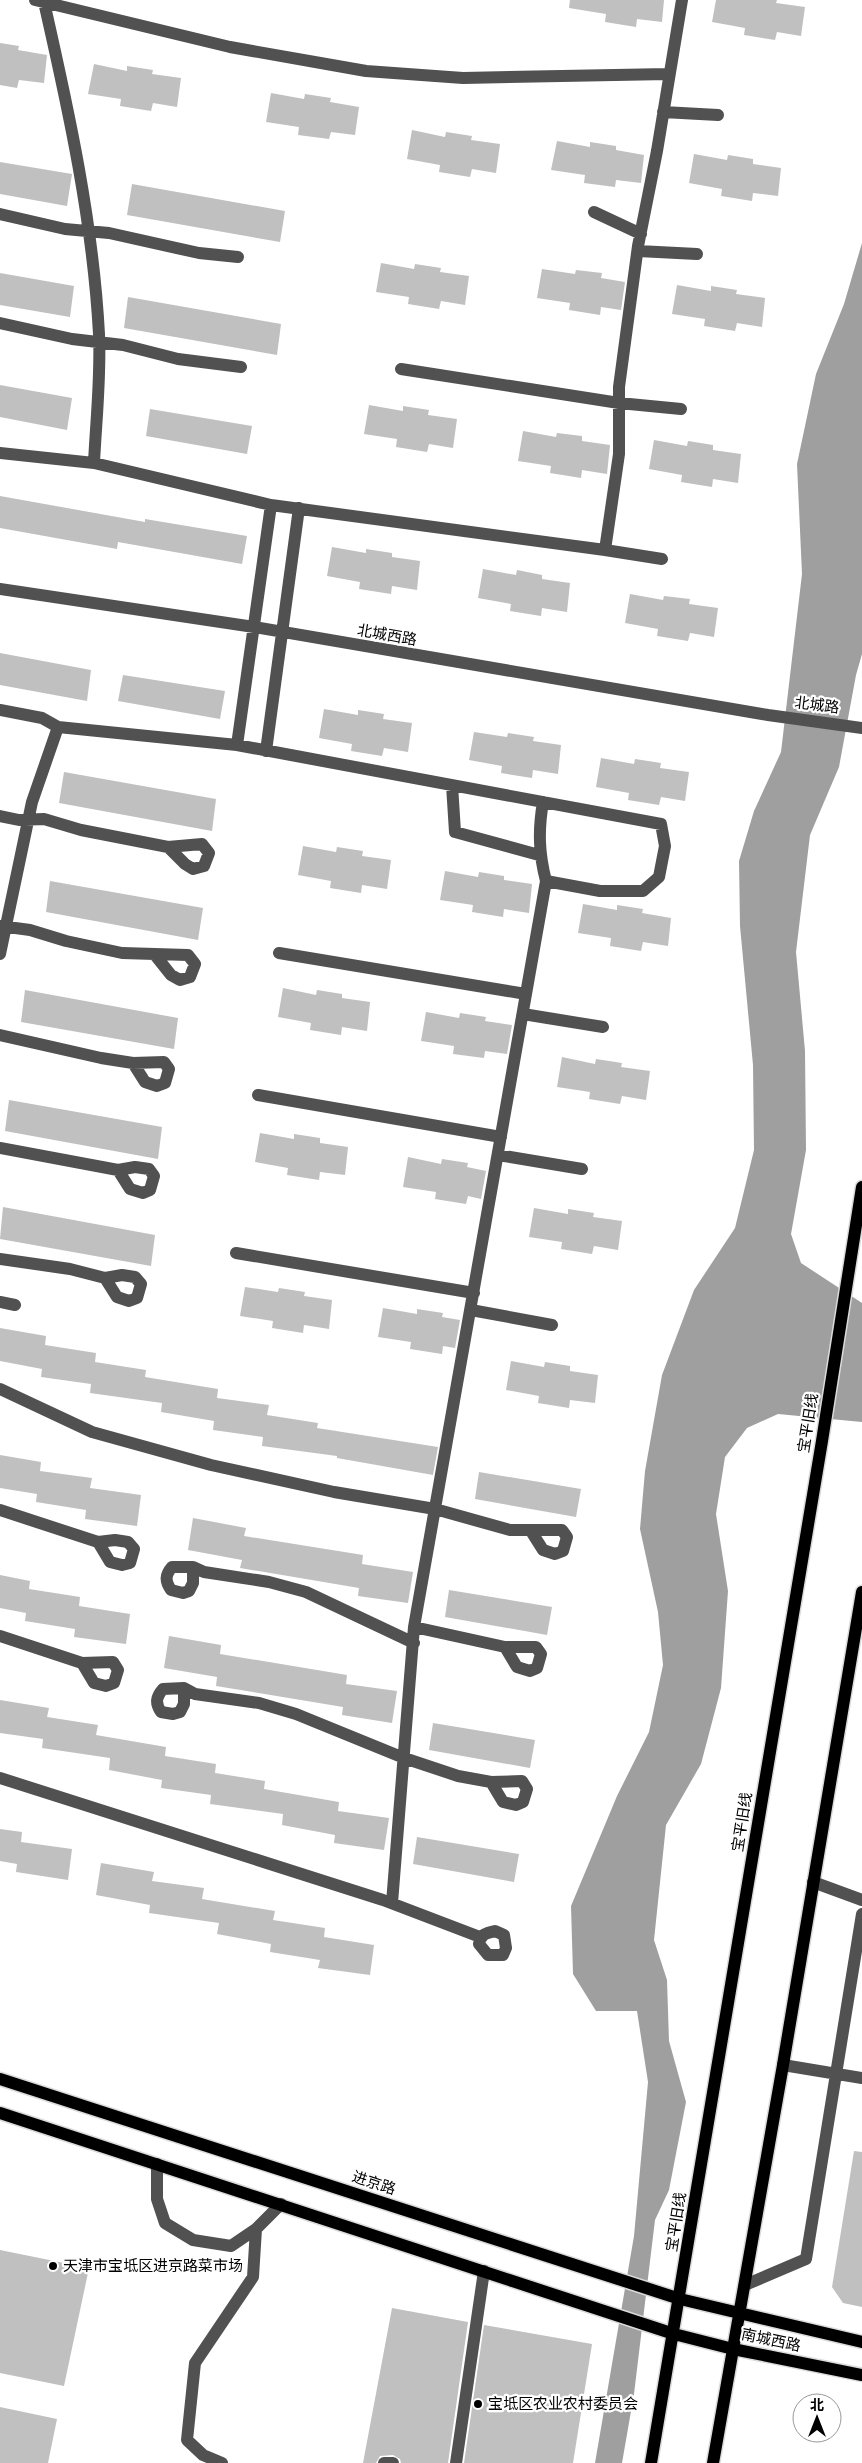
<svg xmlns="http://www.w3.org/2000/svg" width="862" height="2463" font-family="Signika,'Noto Sans SC',sans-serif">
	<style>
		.water { fill: #9f9f9f }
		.building { fill: #c0c0c0 }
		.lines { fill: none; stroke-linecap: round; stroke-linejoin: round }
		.major-casing { stroke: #dbdbdb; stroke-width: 15 }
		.minor { stroke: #515151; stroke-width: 12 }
		.major { stroke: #000; stroke-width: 12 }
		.poi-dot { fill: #000; stroke: #fff; stroke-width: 2 }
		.labels { text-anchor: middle; stroke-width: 4.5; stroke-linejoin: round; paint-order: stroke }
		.street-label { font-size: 15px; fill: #000; stroke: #fff }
		.poi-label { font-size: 15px; fill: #000; stroke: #fff; text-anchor: start }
	</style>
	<rect width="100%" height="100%" fill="#fff"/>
	<path class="water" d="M862,243V654L856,675L839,767L810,835L796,952L805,1051L806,1150L791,1234L801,1263L862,1303V1422L778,1414L747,1428L725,1457L716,1514L728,1591L721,1688L701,1764L666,1825L654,1940L667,1980L669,2041L686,2102L669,2190L655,2220L634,2394L622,2463H595L634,2236L648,2082L637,2011H596L573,1974L571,1906L617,1796L649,1732L663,1665L658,1612L640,1529L645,1471L662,1375L694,1290L735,1228L754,1150L753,1065L740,926L739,861L754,811L781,752L802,574L797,464L816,374L844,304Z"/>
	<path class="building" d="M570,0H664L662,22L637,19L636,27L605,22L606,14L569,8Z
		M716,0H777L776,3L805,7L801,36L777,32L775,40L744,35L745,28L712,22Z
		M0,43L19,46L18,50L47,55L44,83L19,80L17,88L0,85Z
		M94,64L127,71V66L153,70L152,74L181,78L177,107L153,103L151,111L120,106L121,99L88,94Z
		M271,93L304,99L305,94L331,98L330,102L359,107L355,135L331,132L329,139L298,135L299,127L266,122Z
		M412,130L445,137L446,132L472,136L471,140L500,144L496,173L472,169L470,177L439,172L440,165L407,159Z
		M557,141L590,147V142L616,146V150L644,155L641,183L616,180L615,187L584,183L585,175L551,170Z
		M694,154L727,160L728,155L753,159V164L781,168L778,196L753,193L752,201L721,196L722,189L689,183Z
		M0,162L72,174L67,206L0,194Z
		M132,184L285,211L280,242L127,215Z
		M381,263L414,269L415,264L441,268L440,272L469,276L465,305L441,301L439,309L408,304L409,297L376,292Z
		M542,269L575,274L576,270L602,273L601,278L625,282L621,310L601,307L600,315L569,310L570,303L537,298Z
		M0,273L74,286L70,317L0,305Z
		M677,285L711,291V286L737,290L736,294L765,298L762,327L737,323L735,331L704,326L705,319L672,314Z
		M128,297L281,324L277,355L124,328Z
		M0,385L72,398L67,430L0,417Z
		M369,405L403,411V406L429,410L428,415L457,419L453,448L429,444L427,452L396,447L397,439L364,434Z
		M150,409L252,426L247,454L146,436Z
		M523,431L556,437L557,433L582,436V441L610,445L607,474L582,470L581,478L550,473L551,466L518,461Z
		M654,440L687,446L688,441L713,445V450L741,454L738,483L713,479L712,487L681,482L682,475L649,469Z
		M0,496L145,522V519L247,536L242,564L118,542L117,549L0,528Z
		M332,547L366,553V549L392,553V557L420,561L417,590L392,586L391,594L359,589L360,582L327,576Z
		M483,569L516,575L517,570L542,575V579L570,583L567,612L542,608L541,616L510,611L511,604L478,598Z
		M630,594L663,600L664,596L690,599L689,604L718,608L714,637L690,633L688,641L657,636L658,629L625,623Z
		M0,653L91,670L87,701L0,685Z
		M123,675L225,691L220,719L118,701Z
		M324,709L358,715V710L384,714L383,719L412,723L408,752L384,748L382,756L351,751L352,744L319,738Z
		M474,732L507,737L508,733L534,737L533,741L561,745L558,774L533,770L532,778L501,773L502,766L469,760Z
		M601,758L634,764L635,759L661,763L660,768L689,772L685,801L661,797L659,805L628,800L629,793L596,787Z
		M64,772L216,799L212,831L59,803Z
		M303,846L336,852L337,847L363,851L362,856L391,860L387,889L362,885L361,893L330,888L331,881L298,875Z
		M445,871L478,877L479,872L504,876V880L532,884L529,913L504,909L503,917L472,912L473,905L440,900Z
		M50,881L203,908L198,940L46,912Z
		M583,904L617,910V905L643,909L642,913L671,918L668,946L643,942L641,951L610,946L611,938L578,933Z
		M283,988L316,995L317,990L342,994V998L370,1002L367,1031L342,1027L341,1035L310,1030L311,1023L278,1017Z
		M25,990L178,1018L174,1049L21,1022Z
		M426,1012L459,1018L460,1013L486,1017L485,1021L512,1025L507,1054L485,1051L484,1058L453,1054L454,1046L421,1041Z
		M562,1057L595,1064L596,1059L622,1063L621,1067L650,1071L646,1100L622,1096L620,1104L589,1099L590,1092L557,1087Z
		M9,1100L162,1127L158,1159L5,1131Z
		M260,1133L294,1139V1134L320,1138V1143L348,1147L345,1175L320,1172L319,1180L287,1175L288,1168L255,1162Z
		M408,1157L441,1164L442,1159L468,1163L467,1167L486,1171L481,1199L468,1196L466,1204L435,1199L436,1192L403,1187Z
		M3,1207L155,1235L151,1266L0,1239Z
		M534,1208L568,1214V1209L594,1213L593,1217L622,1221L618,1250L594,1246L592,1254L561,1249L562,1242L529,1237Z
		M245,1287L278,1292L279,1288L305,1292L304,1296L332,1300L329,1329L304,1325L303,1333L272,1328L273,1321L240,1316Z
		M383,1308L417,1314V1309L443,1313L442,1317L460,1320L455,1348L443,1346L442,1354L410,1349L411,1342L378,1337Z
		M0,1328L46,1336L45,1345L96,1353L95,1362L146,1370L145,1377L218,1389L217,1398L269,1405L267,1415L318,1423L317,1428L438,1447L433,1475L337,1458V1456L262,1446L263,1437L213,1430L214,1421L161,1412L162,1403L90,1393L91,1384L41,1377L42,1369L0,1361Z
		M511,1361L544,1367L545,1362L570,1366V1371L598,1375L595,1403L570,1400L569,1408L538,1403L539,1396L506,1390Z
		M0,1455L41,1462L40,1471L92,1478L90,1488L141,1495L137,1526L85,1519L86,1510L36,1502L37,1494L0,1488Z
		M479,1472L581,1489L576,1517L475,1499Z
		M193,1518L246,1528L244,1536L363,1555L362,1564L413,1572L408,1603L358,1596L359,1588L240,1568L242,1560L188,1550Z
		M0,1575L30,1581L29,1589L80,1597L79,1606L130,1614L126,1644L74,1637L75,1629L25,1621L26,1613L0,1608Z
		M449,1590L552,1607L547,1635L445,1617Z
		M169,1636L221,1645L220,1654L347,1675L346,1684L397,1691L392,1723L342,1715L343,1707L216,1686L217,1677L164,1668Z
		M0,1700L49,1708L47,1717L98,1725L96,1735L166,1747L165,1756L216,1764L215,1773L265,1781L264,1789L339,1802L338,1811L389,1818L384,1850L334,1843L335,1835L282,1825L283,1814L210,1804L211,1795L161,1788L162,1780L109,1770L110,1758L42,1748L43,1739L0,1733Z
		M433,1723L535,1740L530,1768L429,1750Z
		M0,1829L22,1832L21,1842L72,1849L68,1880L16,1872L17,1864L0,1861Z
		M417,1837L519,1854L514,1882L413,1864Z
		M101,1863L154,1872L152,1881L204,1888L202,1899L275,1911L273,1920L325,1928L324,1937L374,1945L370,1975L318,1968L320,1960L270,1952L271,1944L217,1934L219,1923L149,1913L150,1905L96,1895Z
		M854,2151L862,2152V2307L843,2303L832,2287Z
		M0,2250L89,2268L64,2386L0,2373Z
		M392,2308L468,2322L448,2463H401L400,2459L393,2455L380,2456L376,2463H363Z
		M484,2325L592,2344L573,2463H464Z
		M0,2407L57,2419L48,2463H0Z"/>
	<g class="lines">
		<g class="major-casing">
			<path id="major" d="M0,2079L680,2299L862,2342
				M0,2113L674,2334L733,2349L862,2375
				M651,2463L822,1441L862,1187
				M713,2463L783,2065L862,1592"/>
		</g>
		<path class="minor" d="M35,0L230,47L366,71L463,78L668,74
			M44,2C69,112 93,222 99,334C101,377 96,421 94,463
			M663,112L718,115
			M594,212L641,234
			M0,214L65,229L109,233L199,253L238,257
			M638,251L697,254
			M0,323L72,339L123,345L178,359L241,367
			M401,369L619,403L681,409
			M0,453L94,463L271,505L605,550L619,454V387L638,246L657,151L682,0
			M605,550L662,559
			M0,589L254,627L768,715L862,728
			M0,710L42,718L58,727
			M237,745L271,505
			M266,751L299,508
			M452,785L455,832L539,855
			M0,816L19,820L44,819L81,830L168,847L202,844L209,853L204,866L193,869L185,864L168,847
			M0,926L30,930L66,941L122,953L188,955L195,964L190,977L180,980L171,975L155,955
			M279,953L526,994
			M0,954L32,802L58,727L237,745L661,824L665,846L659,877L643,891H600L546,881C539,854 538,831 543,802
			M523,1014L603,1027
			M0,1035L101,1058L133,1063L164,1062L169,1069L165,1083L157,1086L145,1082L133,1063
			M258,1095L501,1137
			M0,1148L118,1170L135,1167L149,1169L154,1176L150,1190L143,1193L130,1189L118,1170
			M498,1155L582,1169
			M236,1253L474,1293
			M0,1259L70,1269L105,1278L122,1275L135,1277L141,1284L137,1298L129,1301L117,1297L105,1278
			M0,1302L15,1305
			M471,1310L552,1325
			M0,1389L92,1432L211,1465L334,1492L435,1509L510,1530H562L567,1537L563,1551L555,1554L543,1550L531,1531
			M0,1510L98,1542L115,1540L128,1542L134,1549L130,1563L122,1565L110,1562L98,1542
			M193,1567V1583L189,1591L183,1593L171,1590C165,1581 165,1575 172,1567H193L204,1572L269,1582L306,1592L414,1643
			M414,1627L505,1647H536L541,1654L537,1668L530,1671L517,1667L505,1647
			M0,1636L82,1663L113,1662L118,1670L114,1683L106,1686L94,1683L82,1663
			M184,1688V1704L180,1712L173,1714L161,1712C155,1703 156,1697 163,1689L184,1688L195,1694L259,1703L296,1714L404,1758L458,1776L491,1782L522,1781L527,1789L523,1802L516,1805L503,1802L491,1782
			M0,1778L383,1900L480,1937
			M813,1882L862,1900
			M392,1903L414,1627L546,881
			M495,1931L504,1935L506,1948L503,1955H488L479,1944C481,1934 486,1933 495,1931Z
			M783,2065L862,2078
			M157,2164V2199L165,2223L193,2240L231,2246L256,2229L281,2204
			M745,2285L806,2259L862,1914
			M222,2463L203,2455L187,2440L195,2363L253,2277L256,2229
			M384,2463H393
			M456,2463L484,2271"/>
		<use href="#major" class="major"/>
	</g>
	<g class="poi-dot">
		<circle cx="53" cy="2266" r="5"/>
		<circle cx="478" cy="2404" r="5"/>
	</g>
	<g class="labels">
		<g class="street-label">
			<text transform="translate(387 635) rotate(10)" y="5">北城西路</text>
			<text transform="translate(817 705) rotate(7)" y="5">北城路</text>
			<text transform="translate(808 1423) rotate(-81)" y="5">宝平旧线</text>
			<text transform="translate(742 1822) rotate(-81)" y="5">宝平旧线</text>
			<text transform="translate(374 2183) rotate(18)" y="5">进京路</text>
			<text transform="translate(676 2222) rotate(-81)" y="5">宝平旧线</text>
			<text transform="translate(771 2340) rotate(12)" y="5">南城西路</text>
		</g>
		<g class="poi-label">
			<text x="63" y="2271">天津市宝坻区进京路菜市场</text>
			<text x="488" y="2409">宝坻区农业农村委员会</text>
		</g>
	</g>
	<g transform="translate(817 2418)"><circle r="24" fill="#ffffff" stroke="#999999"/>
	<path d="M0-4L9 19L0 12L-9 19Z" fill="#000000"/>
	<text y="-8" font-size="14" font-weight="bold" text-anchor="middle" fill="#000000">北</text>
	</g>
</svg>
